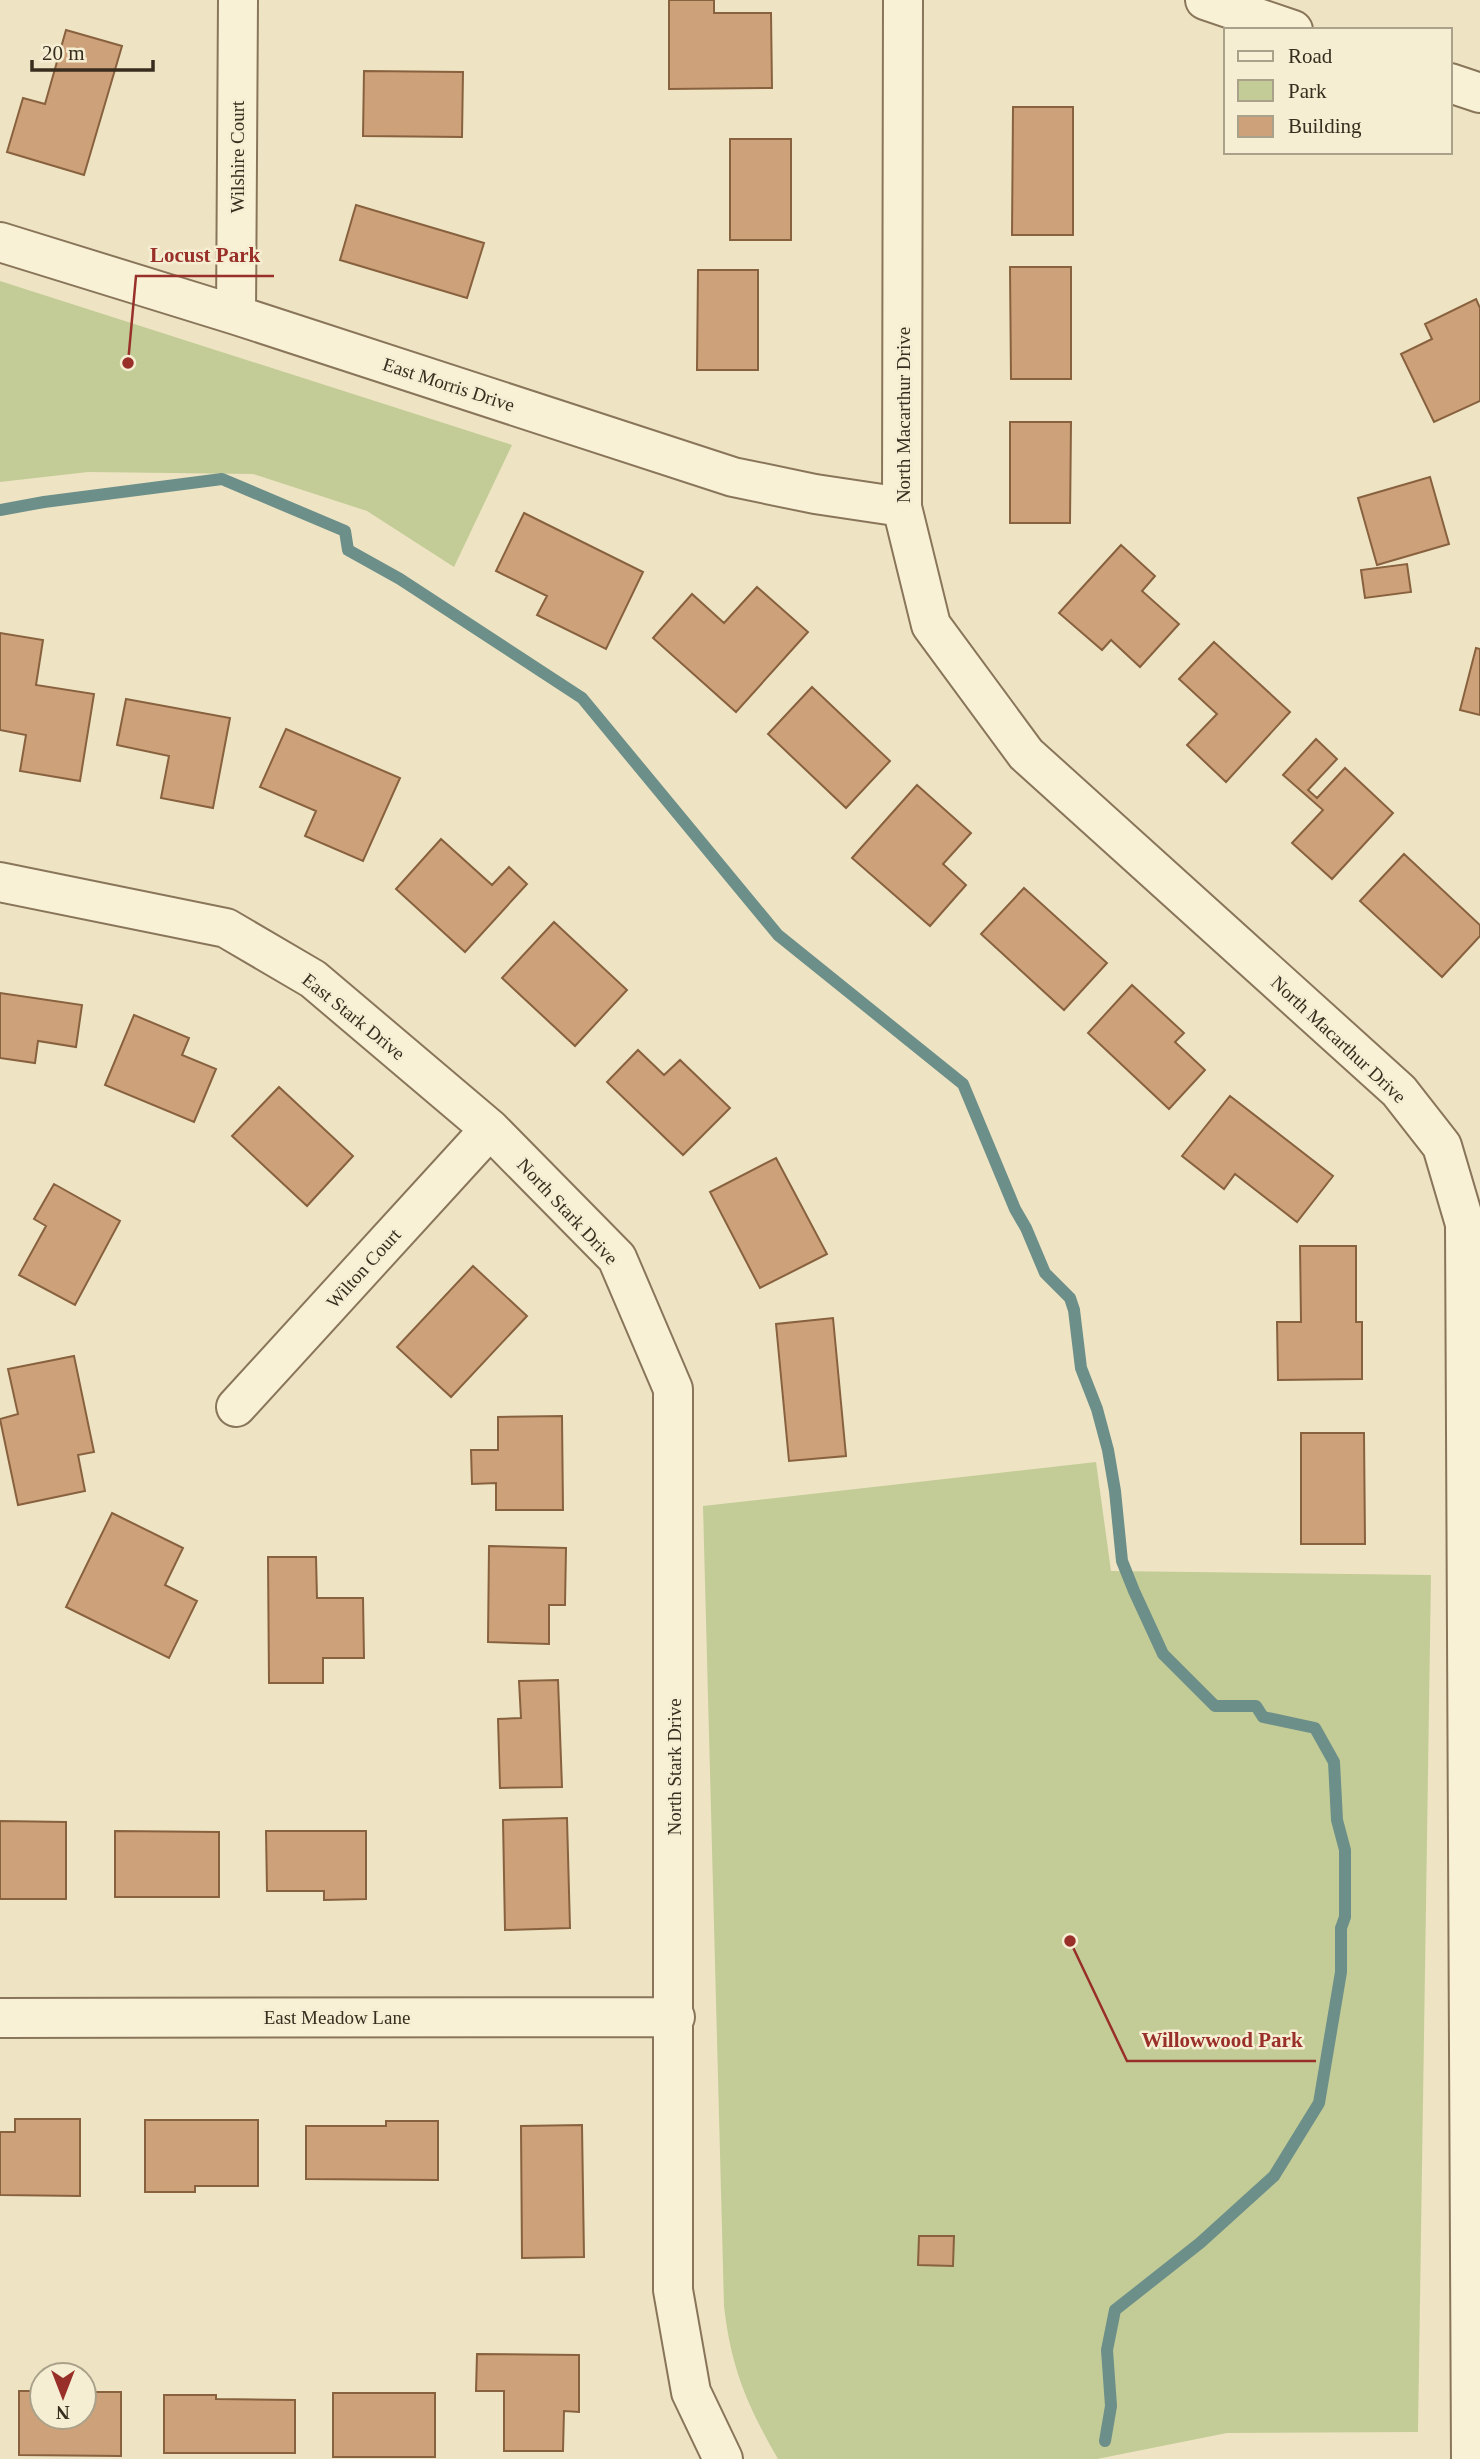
<svg xmlns="http://www.w3.org/2000/svg" width="1480" height="2459" font-family="'Times New Roman',serif">
	<style>
		.green { fill: #c3cc97 }
		.lines { fill: none; stroke-linecap: round; stroke-linejoin: round }
		.stream { stroke: #6c8f89; stroke-width: 12 }
		.building { fill: #cda179; stroke: #88613f; stroke-width: 2 }
		.minor-casing { stroke: #89765a; stroke-width: 42 }
		.minor { stroke: #f9f1d6; stroke-width: 38 }
		.labels { text-anchor: middle; stroke-width: 5; stroke-linejoin: round; paint-order: stroke }
		.street-label { font-size: 19px; fill: #382d1e; stroke: #f6eed3 }
		.leader { fill: none; stroke: #983029; stroke-width: 2.5 }
		.callout-dot { fill: #983029; stroke: #f6eed3; stroke-width: 2.5 }
		.callout-label { font-size: 21px; text-anchor: middle; font-weight: bold; fill: #983029; stroke: #f6eed3; stroke-width: 5; stroke-linejoin: round; paint-order: stroke }
	</style>
	<rect width="100%" height="100%" fill="#eee4c3"/>
	<path class="green" d="M0,282V281L512,445L454,567L367,511L253,474L88,472L0,482Z
		M1096,1462L1111,1571L1431,1575L1418,2432L1227,2433L1097,2459H778C747,2405 731,2368 724,2306L703,1506Z"/>
	<g class="lines">
		<path class="stream" d="M0,510L44,502L222,479L345,531L348,550L400,579L582,698L778,935L963,1084L1015,1209L1026,1228L1045,1273L1070,1298L1074,1310L1081,1368L1097,1409L1108,1450L1115,1491L1122,1561L1134,1591L1163,1654L1215,1706H1256L1263,1717L1315,1728L1334,1762L1337,1820L1345,1850V1917L1341,1928V1972L1319,2103L1274,2176L1200,2243L1115,2310L1107,2350L1111,2406L1105,2441"/>
	</g>
	<path class="building" d="M669,0H714V13H771L772,88L669,89Z
		M66,30L122,46L84,175L7,152L23,98L45,104Z
		M364,71L463,72L462,137L363,136Z
		M1013,107H1073V235H1012Z
		M730,139H791V240H730Z
		M356,205L484,243L467,298L340,260Z
		M1010,267H1071V379H1011Z
		M698,270H758V370H697Z
		M1476,299L1480,308V401L1434,422L1401,354L1432,339L1425,324Z
		M1010,422H1071L1070,523H1010Z
		M1430,477L1449,544L1377,565L1358,498Z
		M524,513L643,572L606,649L537,615L547,596L496,571Z
		M1121,545L1155,576L1142,591L1179,624L1140,667L1111,640L1102,650L1059,613Z
		M1407,564L1411,592L1365,598L1361,570Z
		M757,587L808,632L736,712L653,638L692,594L724,623Z
		M0,633L43,640L36,685L94,694L80,781L20,771L26,735L0,730Z
		M1214,642L1290,712L1226,782L1187,745L1217,714L1179,679Z
		M1476,648L1480,649V715L1460,710Z
		M812,687L890,761L846,808L768,734Z
		M126,699L230,718L213,808L161,798L169,756L117,745Z
		M286,729L400,778L363,861L305,836L316,811L260,787Z
		M1316,739L1337,759L1308,790L1317,798L1345,768L1393,813L1332,879L1292,843L1323,810L1283,775Z
		M917,785L971,833L943,864L966,885L930,926L852,858Z
		M441,839L492,885L509,867L527,884L465,952L396,889Z
		M1404,854L1480,925V936L1442,977L1360,901Z
		M1024,888L1107,963L1064,1010L981,934Z
		M554,922L627,990L575,1046L502,978Z
		M1132,985L1184,1033L1175,1042L1205,1070L1169,1109L1088,1033Z
		M0,993L82,1005L76,1047L38,1041L35,1063L0,1058Z
		M134,1015L189,1038L182,1055L216,1069L194,1122L105,1085Z
		M638,1050L664,1075L680,1060L730,1108L683,1155L607,1082Z
		M279,1087L353,1156L307,1206L232,1136Z
		M1230,1096L1333,1176L1297,1222L1235,1174L1224,1189L1182,1156Z
		M776,1158L827,1254L760,1288L710,1192Z
		M54,1184L120,1221L75,1305L19,1275L46,1226L34,1219Z
		M1300,1246H1356V1322H1362V1379L1278,1380L1277,1322H1301Z
		M473,1266L527,1316L451,1397L397,1347Z
		M833,1318L846,1456L789,1461L776,1324Z
		M74,1356L94,1452L78,1455L85,1491L18,1505L0,1419L18,1414L8,1369Z
		M562,1416L563,1510H496V1483L472,1484L471,1450H498V1417Z
		M1301,1433H1364L1365,1544H1301Z
		M112,1513L183,1548L165,1585L197,1601L169,1658L66,1607Z
		M489,1546L566,1548L565,1605H549V1644L488,1642Z
		M268,1557H316L317,1598H363L364,1658H323V1683H269Z
		M558,1680L562,1787L500,1788L498,1719L521,1718L519,1681Z
		M567,1818L570,1928L505,1930L503,1820Z
		M0,1821L66,1822V1899H0Z
		M115,1831L219,1832V1897H115Z
		M266,1831H366V1899L324,1900V1891H267Z
		M15,2119H80V2196L0,2195V2132H15Z
		M145,2120H258V2186H195V2192H145Z
		M386,2121H438V2180L306,2179V2126H386Z
		M582,2125L584,2257L522,2258L521,2126Z
		M919,2236H954L953,2266L918,2265Z
		M477,2354L579,2355V2412L564,2411L563,2451H504V2391H476Z
		M19,2391H42V2417H84V2392H121V2456L19,2455Z
		M333,2393H435V2457H333Z
		M164,2395H216V2399L295,2400V2453H164Z"/>
	<g class="lines">
		<g class="minor-casing">
			<path id="minor" d="M903,0L902,507L931,625L1026,754L1399,1091L1442,1146L1465,1224L1471,2459
				M1205,0L1293,30
				M1450,83L1480,93
				M0,242L236,315L733,477L815,494L902,507
				M236,315L238,0
				M0,882L226,928L313,979L490,1129L617,1258L673,1389V2290L691,2392L723,2459
				M236,1407L490,1129
				M0,2018L675,2017"/>
		</g>
		<use href="#minor" class="minor"/>
	</g>
	<g class="labels">
		<g class="street-label">
			<text transform="translate(237 157) rotate(-90)" y="7">Wilshire Court</text>
			<text transform="translate(449 384) rotate(18)" y="7">East Morris Drive</text>
			<text transform="translate(903 415) rotate(-90)" y="7">North Macarthur Drive</text>
			<text transform="translate(354 1016) rotate(39)" y="7">East Stark Drive</text>
			<text transform="translate(1339 1039) rotate(43)" y="7">North Macarthur Drive</text>
			<text transform="translate(568 1211) rotate(47)" y="7">North Stark Drive</text>
			<text transform="translate(363 1268) rotate(-48)" y="7">Wilton Court</text>
			<text transform="translate(674 1767) rotate(-90)" y="7">North Stark Drive</text>
			<text x="337" y="2024">East Meadow Lane</text>
		</g>
	</g>
	<path class="leader" d="M128 363L136 276H274M1070 1941L1127 2061H1316"/>
	<g class="callout-dot">
		<circle cx="128" cy="363" r="7"/>
		<circle cx="1070" cy="1941" r="7"/>
	</g>
	<g class="callout-label">
		<text x="205" y="262">Locust Park</text>
		<text x="1222" y="2047">Willowwood Park</text>
	</g>
	<rect x="1224" y="28" width="228" height="126" fill="#f6eed3" stroke="#aaa18b" stroke-width="2"/>
	<rect x="1238" y="51" width="35" height="10" fill="#f9f1d6" stroke="#aaa18b" stroke-width="2"/>
	<text x="1288" y="63" font-size="21" fill="#382d1e">Road</text>
	<rect x="1238" y="80" width="35" height="21" fill="#c3cc97" stroke="#aaa18b" stroke-width="2"/>
	<text x="1288" y="98" font-size="21" fill="#382d1e">Park</text>
	<rect x="1238" y="116" width="35" height="21" fill="#cda179" stroke="#aaa18b" stroke-width="2"/>
	<text x="1288" y="133" font-size="21" fill="#382d1e">Building</text>
	<g transform="translate(63 2396) rotate(180)"><circle r="33" fill="#f6eed3" stroke="#aaa18b" stroke-width="2"/>
	<path d="M0-5L12 26L0 18L-12 26Z" fill="#983029"/>
	<text y="-10" font-size="19" font-weight="bold" text-anchor="middle" fill="#382d1e">N</text>
	</g>
	<path d="M32 60v10h121v-10" fill="none" stroke="#382d1e" stroke-width="3.5"/>
	<text x="42" y="60" font-size="21" fill="#382d1e" stroke="#f6eed3" stroke-width="5" paint-order="stroke">20 m</text>
</svg>
